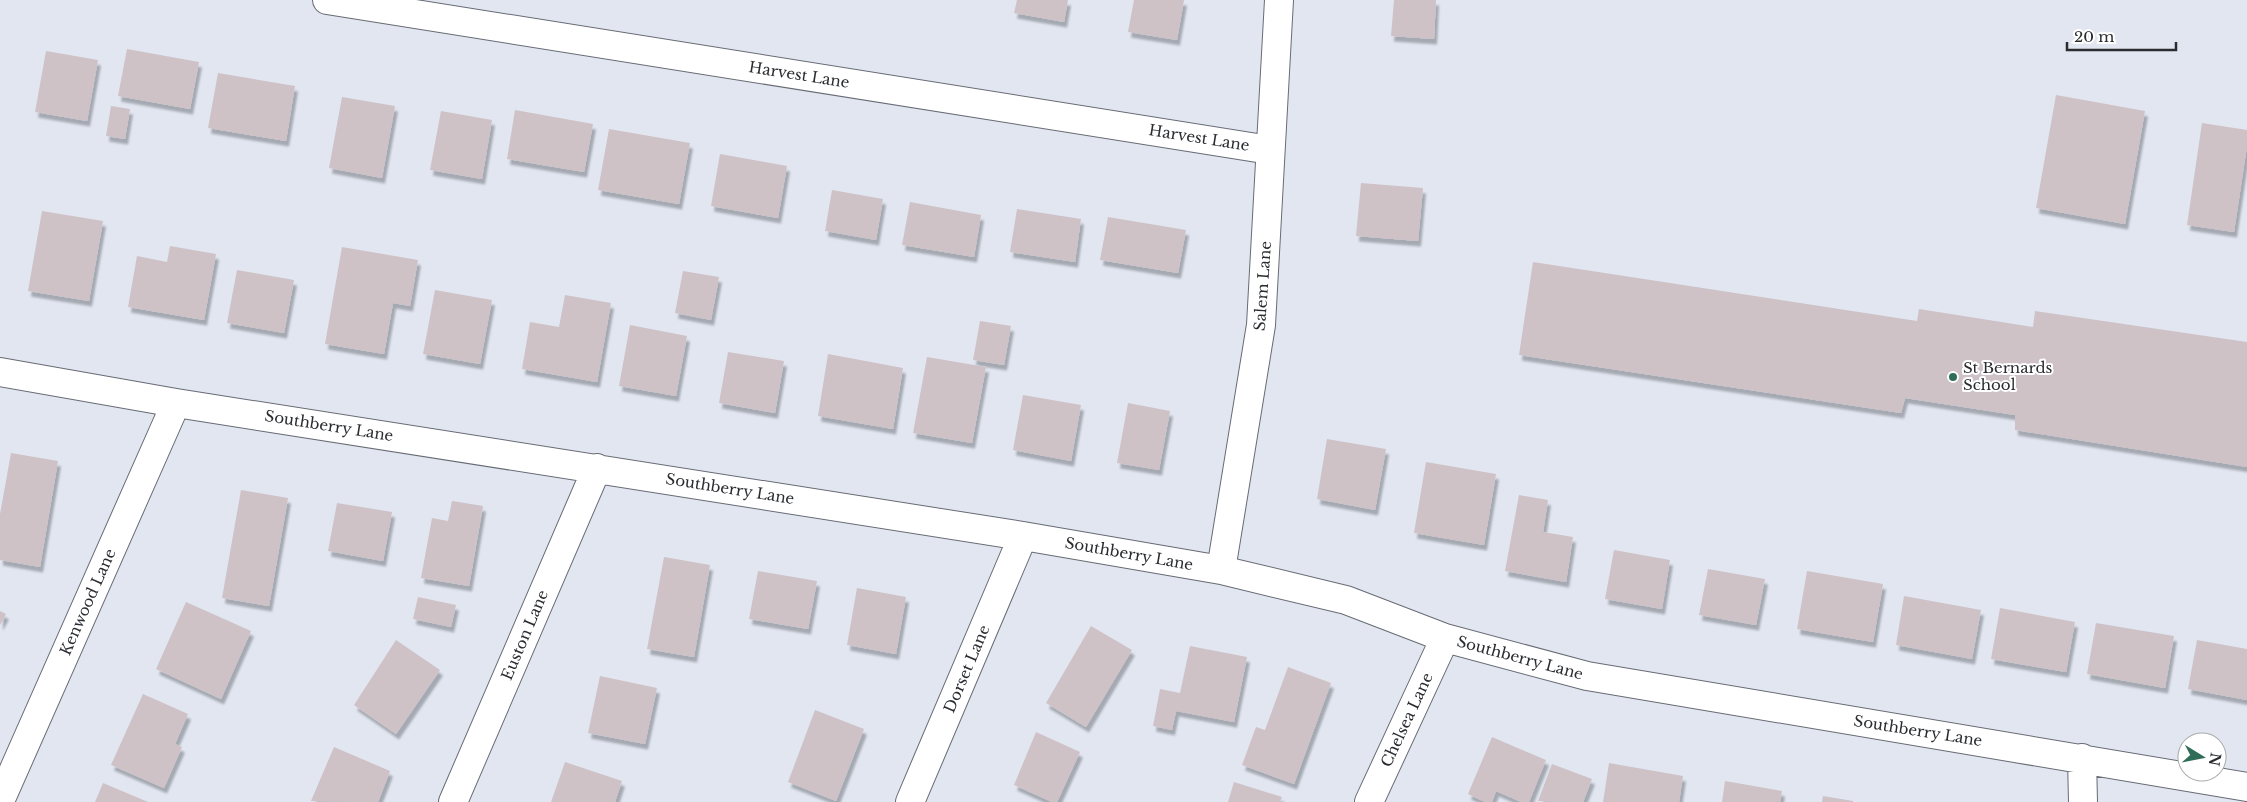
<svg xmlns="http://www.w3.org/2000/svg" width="2247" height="802" font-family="'Libre Baskerville',serif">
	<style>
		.building { fill: #cec2c7; filter: url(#shadow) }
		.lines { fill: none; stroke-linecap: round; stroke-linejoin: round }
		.street-casing { stroke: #676b74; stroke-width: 30 }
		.street { stroke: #fff; stroke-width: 28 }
		.poi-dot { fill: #306d58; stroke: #fff; stroke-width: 2 }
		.labels { text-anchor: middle; stroke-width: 4; stroke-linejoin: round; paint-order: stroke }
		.street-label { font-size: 15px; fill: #2a2c30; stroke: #fff }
		.poi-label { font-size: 15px; fill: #2a2c30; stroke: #fff; text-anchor: start }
	</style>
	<defs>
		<filter id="shadow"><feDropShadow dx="3" dy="5.5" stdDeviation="1" flood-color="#0004"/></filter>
	</defs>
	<rect width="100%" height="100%" fill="#e1e6f1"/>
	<path class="building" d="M1017,0H1068L1064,22L1014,13Z
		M1134,0H1184L1177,40L1128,32Z
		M1394,0H1436L1434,39L1391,36Z
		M127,49L199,62L190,109L118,96Z
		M46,51L98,60L87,121L35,112Z
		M218,73L295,86L286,141L208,128Z
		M2056,95L2145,111L2125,224L2036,208Z
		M342,97L395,106L382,178L329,168Z
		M111,106L130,109L125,139L106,136Z
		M515,110L593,124L584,172L507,159Z
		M441,111L492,120L482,179L430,170Z
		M2202,123L2247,130V146L2234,232L2187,225Z
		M609,129L690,143L679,204L598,190Z
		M720,154L787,166L778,218L711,206Z
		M1361,183L1423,188L1418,241L1356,236Z
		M832,190L883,199L876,240L825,231Z
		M910,202L981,215L974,257L902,245Z
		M1017,209L1081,219L1075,262L1010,252Z
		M42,211L103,221L89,301L28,291Z
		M1108,217L1186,230L1178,273L1100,260Z
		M170,246L216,254L204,320L128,307L137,256L167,262Z
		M342,247L418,260L410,306L393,303L384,354L325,344Z
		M1533,262L1917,321L1919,309L2033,327L2035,311L2247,342V467L2015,430V415L1905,398L1901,413L1519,355Z
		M237,270L294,280L284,333L227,323Z
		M683,271L719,277L711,320L675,313Z
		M435,290L492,300L480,364L423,354Z
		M565,295L611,303L597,382L522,369L530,322L559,327Z
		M980,321L1011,326L1004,365L973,360Z
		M630,325L687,336L676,396L619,386Z
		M728,352L784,361L775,413L719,403Z
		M828,354L903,368L893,429L818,416Z
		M927,357L986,367L972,443L913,433Z
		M1023,395L1081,405L1071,461L1013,450Z
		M1128,403L1170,411L1159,470L1117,463Z
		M1327,439L1386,449L1375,510L1317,499Z
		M11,453L58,461L40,567L0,560V514Z
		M1426,462L1496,474L1484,545L1414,533Z
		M241,490L288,498L269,606L222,598Z
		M1519,495L1548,500L1543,532L1573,537L1566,582L1505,571Z
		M452,501L483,506L469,586L421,578L432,518L448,521Z
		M337,503L392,512L383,561L328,551Z
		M1614,550L1670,560L1662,609L1605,599Z
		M664,557L710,565L694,657L647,649Z
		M1708,569L1765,579L1756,625L1699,615Z
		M758,571L817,581L808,629L749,619Z
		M1807,571L1883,584L1873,642L1797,629Z
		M857,588L906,597L896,654L847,645Z
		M1904,596L1981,610L1972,659L1896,645Z
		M418,597L456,605L451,627L413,619Z
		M186,602L251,631L221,699L156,669Z
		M2000,608L2075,622L2066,672L1991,659Z
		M0,611L6,614L0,625Z
		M2096,623L2174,636L2165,688L2087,674Z
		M1091,626L1132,650L1086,727L1046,703Z
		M396,640L440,670L396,734L354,705Z
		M2197,640L2247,649V700L2188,689Z
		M1190,646L1247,657L1234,722L1176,711L1172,730L1153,726L1160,689L1180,693Z
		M1288,667L1331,683L1294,784L1242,765L1256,727L1265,730Z
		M600,676L657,688L645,744L588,733Z
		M143,694L188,714L175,744L182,747L164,788L111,765Z
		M815,710L864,729L836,801L788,782Z
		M1036,732L1080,752L1057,802H1052L1014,785Z
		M1492,737L1546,760L1529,802H1521L1496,791L1492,802H1485L1468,794Z
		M334,747L390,771L378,802L311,801Z
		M565,762L622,781L615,802H551Z
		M1609,763L1683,776L1679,802H1603Z
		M1552,764L1592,779L1583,802L1538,801Z
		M1725,781L1782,791L1780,802H1722Z
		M1234,782L1282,797L1280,802H1228Z
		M103,783L148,802H95Z
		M1823,796L1853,801V802H1822Z"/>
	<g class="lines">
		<g class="street-casing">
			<path id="street" d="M327,0L1270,150
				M0,372L176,403L1023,536L1221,570L1346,600L1445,638L1587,676L2247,787
				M1221,570L1261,325L1279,0
				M2082,758L2083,802
				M0,801L176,403
				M453,802L597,468
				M910,802L1023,536
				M1369,802L1445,638"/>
		</g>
		<use href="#street" class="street"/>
	</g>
	<circle class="poi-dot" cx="1953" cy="377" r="5"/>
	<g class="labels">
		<g class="street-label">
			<text transform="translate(799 75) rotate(9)" y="5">Harvest Lane</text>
			<text transform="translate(1199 138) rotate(9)" y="5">Harvest Lane</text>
			<text transform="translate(1263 286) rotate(-86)" y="5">Salem Lane</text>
			<text transform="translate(329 426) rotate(9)" y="5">Southberry Lane</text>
			<text transform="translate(730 489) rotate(9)" y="5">Southberry Lane</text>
			<text transform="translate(1129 554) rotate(10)" y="5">Southberry Lane</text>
			<text transform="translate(88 602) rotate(-66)" y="5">Kenwood Lane</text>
			<text transform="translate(525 635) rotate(-67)" y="5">Euston Lane</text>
			<text transform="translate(1520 658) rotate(15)" y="5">Southberry Lane</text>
			<text transform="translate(967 669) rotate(-67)" y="5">Dorset Lane</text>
			<text transform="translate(1407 720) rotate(-65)" y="5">Chelsea Lane</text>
			<text transform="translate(1918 731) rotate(9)" y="5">Southberry Lane</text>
		</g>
		<g class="poi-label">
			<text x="1963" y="373">St Bernards<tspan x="1963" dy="17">School</tspan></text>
		</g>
	</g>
	<g transform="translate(2202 757) rotate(100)"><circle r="24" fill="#ffffff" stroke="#aaabac"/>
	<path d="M0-4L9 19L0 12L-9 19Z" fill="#306d58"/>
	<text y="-8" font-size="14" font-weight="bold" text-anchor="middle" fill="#2a2c30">N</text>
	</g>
	<path d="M2067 42v8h109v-8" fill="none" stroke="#2a2c30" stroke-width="2.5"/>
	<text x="2074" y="42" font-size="15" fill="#2a2c30" stroke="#ffffff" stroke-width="4" paint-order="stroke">20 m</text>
</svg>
